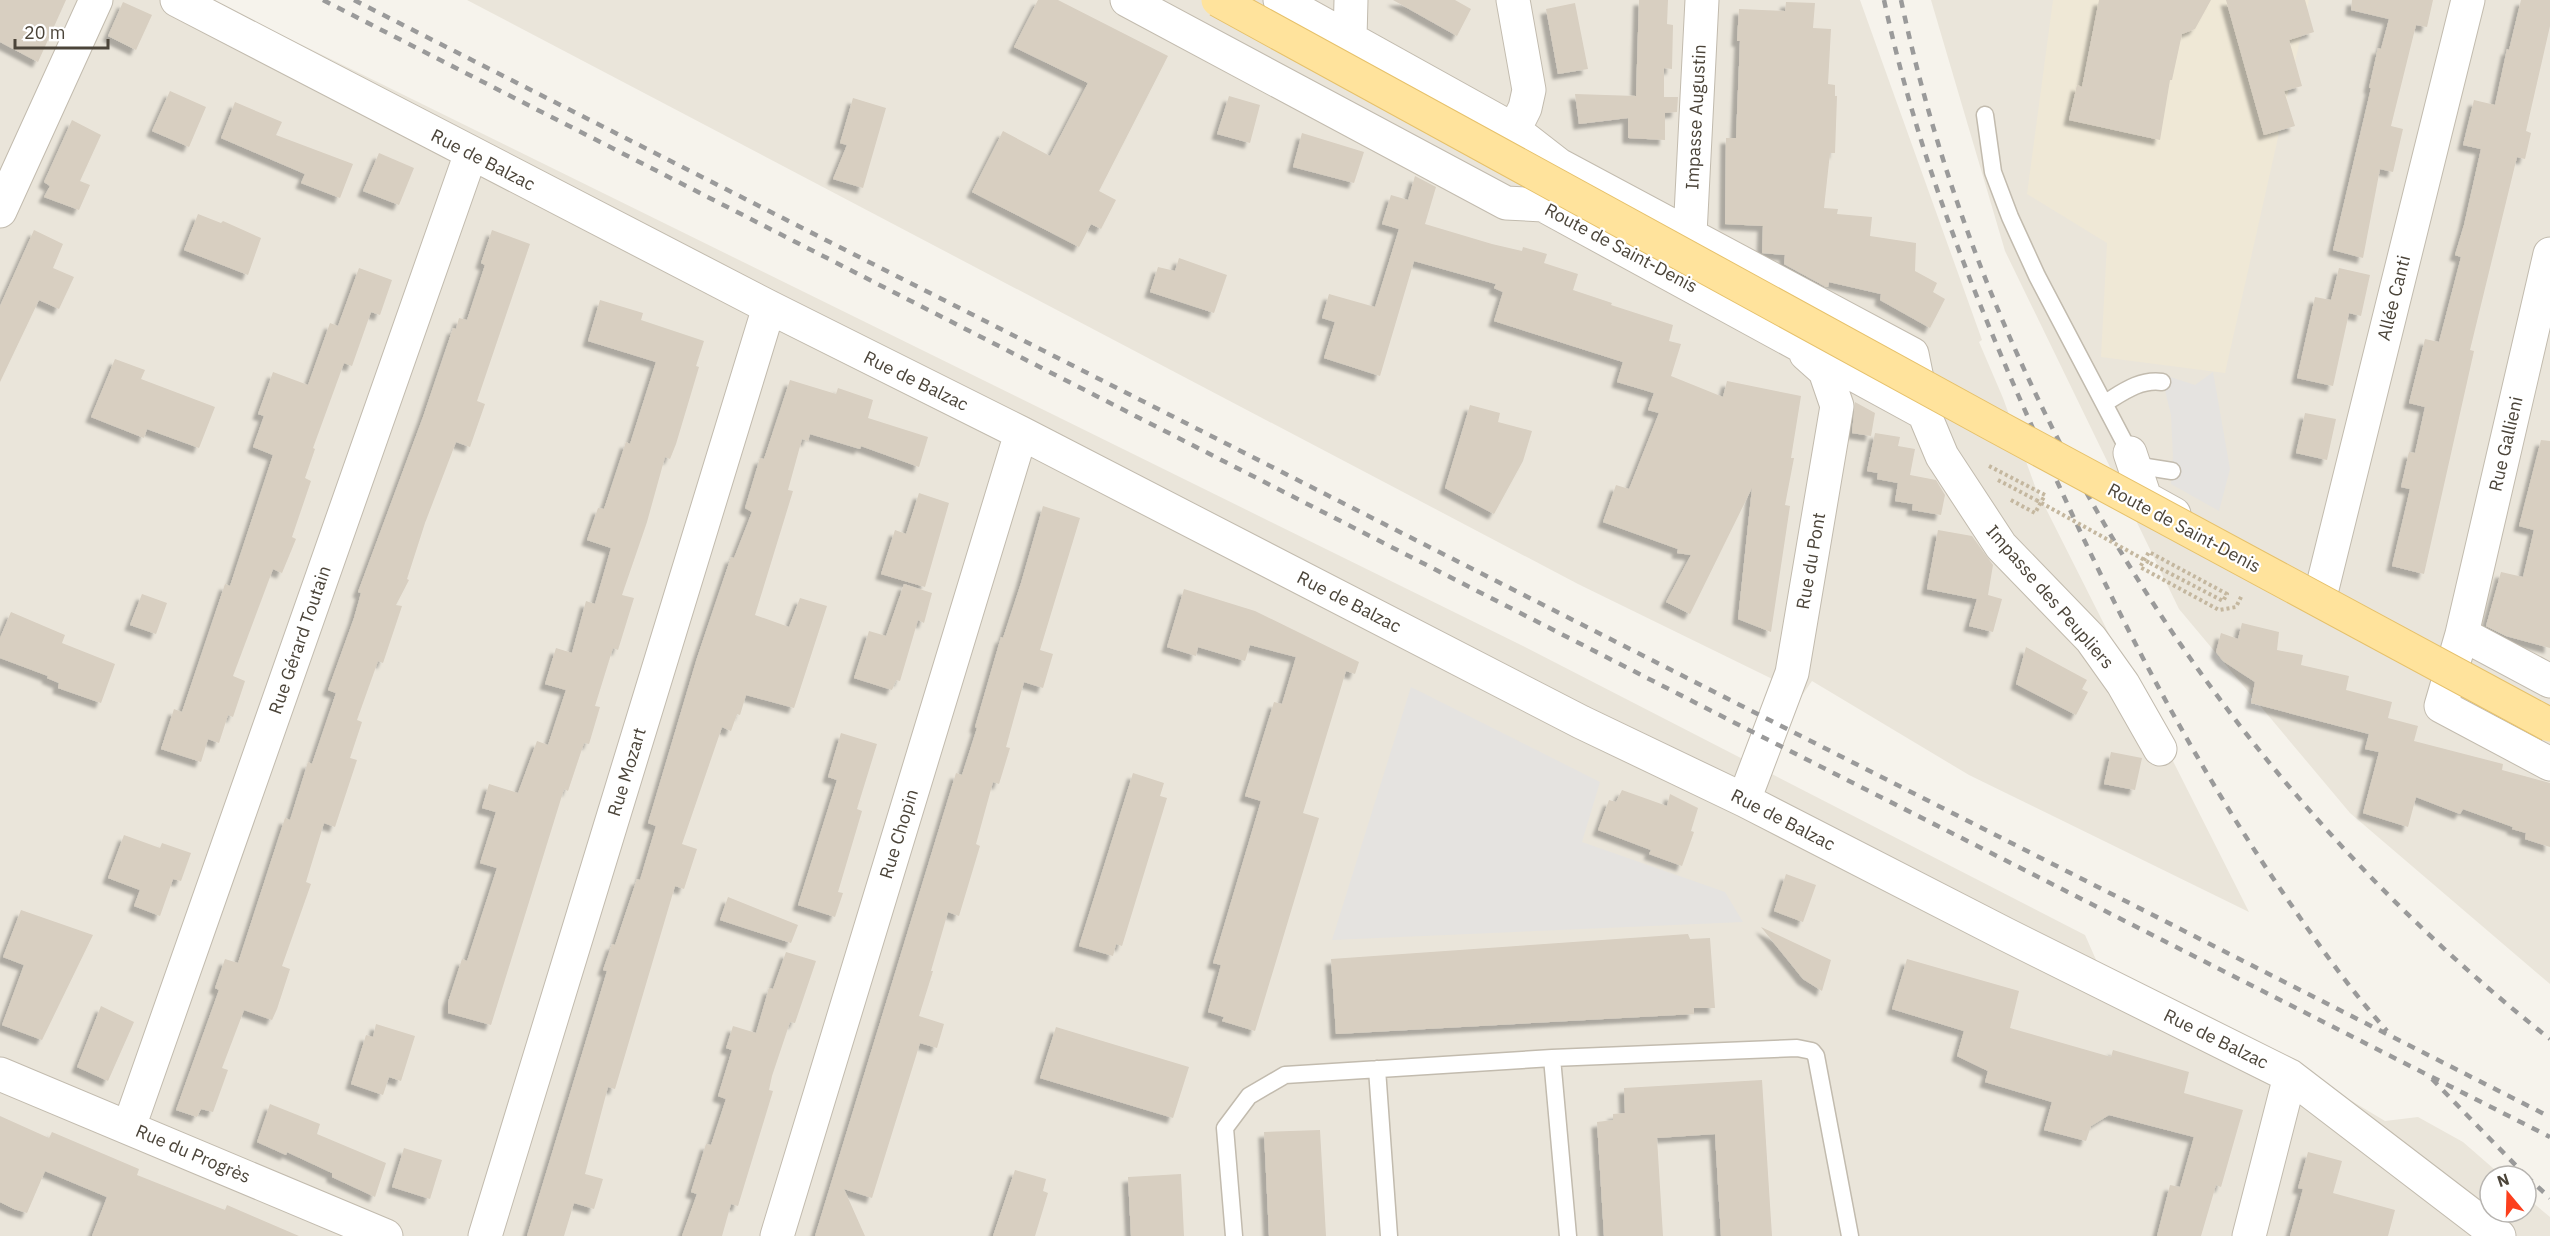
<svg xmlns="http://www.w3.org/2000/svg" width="2550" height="1236" font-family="'IBM Plex Sans',sans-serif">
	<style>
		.residential { fill: #eae5da }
		.education { fill: #efe8d6 }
		.parking { fill: #e5e3e0 }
		.building { fill: #d8cfc1; filter: url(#shadow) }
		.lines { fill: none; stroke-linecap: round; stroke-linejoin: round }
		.lane-casing { stroke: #c2bbae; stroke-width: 19 }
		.street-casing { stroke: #c2bbae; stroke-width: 35 }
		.path { stroke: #c4b79f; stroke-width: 4; stroke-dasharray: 3 3; stroke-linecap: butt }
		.lane { stroke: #fff; stroke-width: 16 }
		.street { stroke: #fff; stroke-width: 33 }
		.rail { stroke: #9a9a9a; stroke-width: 4.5; stroke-dasharray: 8 8; stroke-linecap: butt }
		.primary-bridge-casing { stroke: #e6c16a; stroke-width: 35; stroke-linecap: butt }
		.path-bridge { stroke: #c4b79f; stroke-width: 4; stroke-dasharray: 3 3; stroke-linecap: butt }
		.primary-bridge { stroke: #ffe39c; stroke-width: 33 }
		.labels { text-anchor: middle; stroke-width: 4.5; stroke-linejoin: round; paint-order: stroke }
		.street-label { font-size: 18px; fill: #4b4439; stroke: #fff }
	</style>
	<defs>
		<filter id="shadow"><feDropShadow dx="-5.5" dy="5.5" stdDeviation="1.5" flood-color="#0004"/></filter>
	</defs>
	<rect width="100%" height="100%" fill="#f6f3ec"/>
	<path class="residential" d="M0,0H211L1523,646L2085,935L2097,962L2215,1019L2385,1121L2418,1117L2463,1142L2502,1176H2490V1212H2526V1197L2550,1217V1236H0Z
		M467,0H1860L1982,340L1979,342L2003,398L2036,489L2249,912L1969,775L1812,681L1803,694L1578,584Z
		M1931,0H2550V984L2350,813L2179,609L2005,251Z"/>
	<path class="education" d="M2053,0H2309L2225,373L2101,357L2107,243L2027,194Z"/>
	<path class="parking" d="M2213,372L2230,469L2219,511L2171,484L2173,457L2171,415L2161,374L2195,385Z
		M1411,687L1600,782L1582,842L1725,892L1743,922L1332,940Z"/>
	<path class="building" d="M0,0H66L38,62L0,42Z
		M1038,0H1058L1168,56L1099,191L1116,200L1101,229L1091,224L1079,247L972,192L1003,131L1050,156L1088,83L1014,47Z
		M1393,0H1455L1471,9L1457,36Z
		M1639,0H1668L1667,24L1673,25L1672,69L1664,68V97H1678L1677,112L1665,113V140L1628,138V118L1579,124L1575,94L1636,96Z
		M2099,0H2211L2195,29L2182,34L2172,80H2170L2160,140L2069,120L2077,85L2082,87Z
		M2226,0H2305L2314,32L2289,40L2302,86L2284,91L2295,126L2264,135Z
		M2352,0H2433L2427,27L2416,25L2391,126L2403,129L2393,172L2380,169L2363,258L2333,250L2371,88H2369L2378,48L2381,49L2389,19L2351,10Z
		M2521,0H2550V26L2526,131L2531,133L2525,159L2517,157L2470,350L2474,351L2424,574L2392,566L2410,489L2401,487L2409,452L2415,453L2425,407L2409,403L2425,339L2439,342L2461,257L2455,255L2464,225L2481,149L2463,145L2474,100L2495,105L2507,49L2509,50Z
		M123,2L152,15L136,50L108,36Z
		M1786,2L1815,3L1813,28L1831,29L1828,84L1835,85V96H1837L1835,153H1830L1824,208L1838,209L1837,214L1872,217L1870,236L1916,243L1915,271L1937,283L1933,292L1945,299L1930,328L1880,300L1881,294L1829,282L1828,287H1826L1784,264L1785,255L1762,253L1763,226L1725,224L1726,138H1736L1740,41H1737L1739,9L1785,11Z
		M1575,3L1588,69L1558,74L1546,9Z
		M170,91L206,107L189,147L152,131Z
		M1229,96L1260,105L1250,143L1217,134Z
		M853,98L886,108L863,188L833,179L847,145L840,143Z
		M235,102L282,122L276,135L353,164L340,198L301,183L305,174L221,138Z
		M72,120L101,135L80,181L90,185L79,210L44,197L50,186L44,182Z
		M1302,133L1364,152L1354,183L1293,167Z
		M379,153L414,168L399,205L363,191Z
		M1415,176L1436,187L1425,224L1492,244L1522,251L1523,247L1547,254L1544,263L1578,274L1573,290L1612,303L1611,305L1673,325L1669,341L1681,344L1671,376L1723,397L1727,381L1801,396L1791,458H1794L1785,505L1790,506L1771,632L1738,619L1752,488L1690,614L1666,602L1691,555L1677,553L1678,549L1603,522L1616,485L1629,489L1659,413L1648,410L1654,393L1617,382L1623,362L1494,321L1503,292L1494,288L1496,284L1414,261L1380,376L1324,358L1335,322L1322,318L1329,294L1375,307L1399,229L1382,224L1391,195L1408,200Z
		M198,214L221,223L223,221L261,238L248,275L184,250Z
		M34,230L63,244L53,268L74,277L59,309L39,300L0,382V306Z
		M492,230L530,244L477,401L485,404L470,447L456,442L425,523L407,579L409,580L396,605L402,606L383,663L378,661L357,720L362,722L350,758L357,760L335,827L324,823L306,882L311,884L282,966L290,969L277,1009L272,1020L244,1010L222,1068L228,1070L213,1112L201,1109L197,1117L176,1110L219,990L215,988L225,959L238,963L285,818L290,820L308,762L312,764L336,693L328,690L354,618L361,593L358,592L423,417L453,328L456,329L459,318L467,320L485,265L481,263Z
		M1179,258L1227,275L1214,313L1150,292L1158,267L1175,271Z
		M359,268L392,280L380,315L371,312L352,366L344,363L313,448L315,449L305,478L311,481L292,537L296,539L282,573L273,569L233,676L245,681L233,717L228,715L219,743L208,739L201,762L161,749L174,709L182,712L225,584L230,586L273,455L253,447L264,416L258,414L273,372L308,385L330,323L338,326Z
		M2339,268L2370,275L2361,316L2349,313L2333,386L2297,378L2315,297L2331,300Z
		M600,300L643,313L641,320L704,341L696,366L699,367L676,444L670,459L665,457L647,522L622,595L634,598L618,650L613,648L595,706L600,707L589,744L584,743L568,791L564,789L491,1025L448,1013V1002L462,959L467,961L497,868L480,863L496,812L482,808L489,784L518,793L537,741L548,745L566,690L545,684L556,648L572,653L586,601L595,604L611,548L587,540L598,508L604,509L626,442L630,444L656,362L588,341Z
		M115,359L145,370L141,379L215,407L199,448L147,429L144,438L91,417Z
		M790,380L836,394L838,388L873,400L868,418L928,437L919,467L861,446L860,449L810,434L808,441L802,439L788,490L793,491L755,615L789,627L800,598L827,606L794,708L746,695L740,715L737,714L731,731L722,727L682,844L697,849L684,889L675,886L615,1089L608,1087L585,1174L603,1179L594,1209L574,1203L564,1236H527L607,971L603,970L612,944L615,945L637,879L640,880L656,826L648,823L697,658L731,557L734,558L752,512L745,508L760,458L764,459Z
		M1855,402L1875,413L1871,436L1852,433Z
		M1470,405L1500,413L1498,422L1532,431L1523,461L1494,514L1445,488Z
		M2305,413L2336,419L2327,460L2296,453Z
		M1875,433L1900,437L1898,446L1915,449L1910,475L1936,480L1945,495L1941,515L1912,510L1913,504L1895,501L1898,483L1877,479L1878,473L1867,471Z
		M2541,440L2550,441V648L2506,636L2486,626L2501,572L2523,577L2534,530L2519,526Z
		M919,493L949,503L925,587L881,574L895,530L906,534Z
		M1043,506L1080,518L1040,650L1053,654L1043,688L1024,682L1006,747L1010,748L999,784L993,782L976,844L980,846L959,916L948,912L931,971H933L919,1016L944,1024L937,1048L920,1043L872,1198L844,1189L865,1236H815L956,773L962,775L977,728L975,727L1001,637L1003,638L1021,583Z
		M1938,530L1972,536L1993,565L1988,595L2002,599L1993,632L1969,626L1977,599L1927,589Z
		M904,584L932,593L924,623L918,620L900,681L896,680L892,690L854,678L869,631L886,636Z
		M1184,589L1255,611L1359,662L1355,674L1346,671L1303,813L1319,818L1255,1031L1222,1021L1224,1017L1208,1012L1221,965L1213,963L1261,801L1245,796L1274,702L1282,704L1296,657L1250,645L1245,661L1198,647L1196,656L1167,647Z
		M142,594L167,603L156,634L130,625Z
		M11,612L65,635L62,643L115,664L101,703L58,688L59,683L47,678L48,676L0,658V638Z
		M2242,623L2279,632L2277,650L2303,655L2301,665L2349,676L2346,690L2392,702L2388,718L2418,726L2414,741L2503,764L2502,770L2550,783V847L2525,839L2526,833L2512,829L2513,827L2463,809L2460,814L2416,797L2408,827L2363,813L2379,752L2365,749L2369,734L2251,703L2255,682L2223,661L2216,652L2221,633L2238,639Z
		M2026,647L2087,680L2082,689L2088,692L2076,715L2016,684Z
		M841,733L877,744L857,809L862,811L838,892L843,893L835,917L798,905L837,780L828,777Z
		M2111,752L2142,758L2135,790L2104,784Z
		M1133,773L1164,783L1160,796L1167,798L1122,946L1116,944L1113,956L1079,946Z
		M1622,790L1667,806L1670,794L1698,808L1691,831L1694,832L1682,866L1649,854L1651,850L1598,830L1609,800L1616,802Z
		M124,835L160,848L162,843L191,853L181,881L173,879L160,916L134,906L140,890L108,878Z
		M1786,874L1816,885L1803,922L1774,911Z
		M728,897L798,925L791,943L720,920Z
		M21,910L93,935L42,1040L2,1025L24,965L3,957Z
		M1761,927L1831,960L1822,991L1803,979Z
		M1688,934L1690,939L1710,938L1715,1008H1694V1014L1336,1034L1331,959Z
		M786,952L816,961L795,1023L790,1022L772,1076L769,1090L773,1091L738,1206L731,1204L722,1236H682L697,1194L691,1192L706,1144L711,1145L726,1099L718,1096L732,1050L726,1048L733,1026L756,1033L769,988L773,989Z
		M1907,959L2019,991L2010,1028L2111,1057L2113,1050L2189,1072L2184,1093L2243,1110L2221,1187L2216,1185L2201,1236H2157L2170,1185L2180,1187L2194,1137L2109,1115L2091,1126L2086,1141L2044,1130L2052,1102L1985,1082L1988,1071L1957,1056L1964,1031L1892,1009Z
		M101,1006L134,1022L108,1081L77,1067Z
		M376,1024L415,1036L401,1081L389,1077L383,1095L351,1084L366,1035L373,1037Z
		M1056,1027L1189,1067L1173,1118L1040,1078Z
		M1762,1080L1772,1236H1721L1715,1134L1657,1138L1663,1236H1604L1597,1122L1613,1120V1114L1625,1113L1624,1088Z
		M270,1104L320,1124L317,1134L386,1163L375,1197L332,1177V1173L287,1152L286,1155L257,1142Z
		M0,1116L49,1138L52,1132L139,1169L137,1175L225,1210L227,1205L299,1236H92L107,1197L45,1171L27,1213L14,1209L0,1202Z
		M1320,1130L1326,1236H1269L1264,1132Z
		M404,1148L442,1160L430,1199L392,1187Z
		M2308,1152L2342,1161L2333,1193L2395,1210L2388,1236H2290L2303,1189L2298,1188Z
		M1015,1170L1046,1179L1043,1191L1048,1193L1035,1236H993Z
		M1181,1174L1184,1236H1131L1128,1177Z"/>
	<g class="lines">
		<g class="lane-casing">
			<path id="lane" d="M1985,115L1993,172L2010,217L2037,276L2130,453
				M2105,403C2123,392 2140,379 2162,382
				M2134,465L2172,471
				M1552,1058L1797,1048L1812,1051L1816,1056L1850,1236
				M1377,1069L1389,1236
				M1234,1236L1225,1128L1249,1096L1285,1075L1552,1058L1568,1236"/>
		</g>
		<g class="street-casing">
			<path id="street" d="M177,0L769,307L1021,433L1581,722L1744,800L2005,934L2290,1076L2499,1236
				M1127,0L1506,203L1543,205L1924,413L1912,354L1559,165L1514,130L1280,0
				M1513,0L1529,90L1525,108L1514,130
				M1350,38L1351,0
				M0,211L96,0
				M1690,234L1702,0
				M1924,413L1942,456L2001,546L2091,639L2123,684L2160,749
				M2130,453L2145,498L2174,514
				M2320,597L2468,0
				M2462,634L2550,254
				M2550,681L2462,634L2441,706L2550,764
				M1744,800L1792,673L1837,406L1825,371L1806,354
				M0,1074L386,1236
				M129,1127L471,153
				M485,1236L769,307
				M777,1236L1021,433
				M2249,1236L2290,1076"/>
		</g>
		<path class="path" d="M1989,466L2045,495L2035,513L2009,499
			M1998,480L2036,500
			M2150,563L2223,601L2227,594L2149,552L2140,567L2219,610L2236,607L2242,595"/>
		<use href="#lane" class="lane"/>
		<use href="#street" class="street"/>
		<path class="rail" d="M323,0L1739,725L2550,1137
			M354,0L2550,1117
			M1884,0C1921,172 1988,332 2061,490C2124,628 2194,762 2279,887C2313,937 2347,986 2387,1031
			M1901,0C1988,407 2223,782 2550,1039
			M2432,1079L2526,1176
			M2526,1176L2550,1198"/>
		<g class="primary-bridge-casing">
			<path id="primary-bridge" d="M1218,0L1992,424L2550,725"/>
		</g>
		<path class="path-bridge" d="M2036,500L2150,563"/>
		<use href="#primary-bridge" class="primary-bridge"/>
	</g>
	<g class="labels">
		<g class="street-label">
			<text transform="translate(1696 117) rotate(-87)" y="6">Impasse Augustin</text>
			<text transform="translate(483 160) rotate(27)" y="6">Rue de Balzac</text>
			<text transform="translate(1621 248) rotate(28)" y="6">Route de Saint-Denis</text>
			<text transform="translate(2394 298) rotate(-76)" y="6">Allée Canti</text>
			<text transform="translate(916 381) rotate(26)" y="6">Rue de Balzac</text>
			<text transform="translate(2506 444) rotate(-77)" y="6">Rue Gallieni</text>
			<text transform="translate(2184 528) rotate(28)" y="6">Route de Saint-Denis</text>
			<text transform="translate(1811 561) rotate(-80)" y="6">Rue du Pont</text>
			<text transform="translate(2050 597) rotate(49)" y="6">Impasse des Peupliers</text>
			<text transform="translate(1349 602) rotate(27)" y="6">Rue de Balzac</text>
			<text transform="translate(300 640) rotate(-71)" y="6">Rue Gérard Toutain</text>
			<text transform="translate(627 772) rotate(-73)" y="6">Rue Mozart</text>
			<text transform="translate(1783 820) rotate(27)" y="6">Rue de Balzac</text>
			<text transform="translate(899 834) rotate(-73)" y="6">Rue Chopin</text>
			<text transform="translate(2216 1039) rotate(26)" y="6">Rue de Balzac</text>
			<text transform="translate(193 1154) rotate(23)" y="6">Rue du Progrès</text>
		</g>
	</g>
	<g transform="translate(2508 1194) rotate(341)"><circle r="28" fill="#ffffff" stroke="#b7b4b0" stroke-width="1.5"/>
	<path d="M0-4.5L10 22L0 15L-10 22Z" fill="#fc3f1d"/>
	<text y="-9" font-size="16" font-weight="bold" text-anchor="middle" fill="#4b4439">N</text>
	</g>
	<path d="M15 39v9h93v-9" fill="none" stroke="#4b4439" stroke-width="3"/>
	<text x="24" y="39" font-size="18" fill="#4b4439" stroke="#ffffff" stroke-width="4.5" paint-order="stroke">20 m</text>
</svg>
